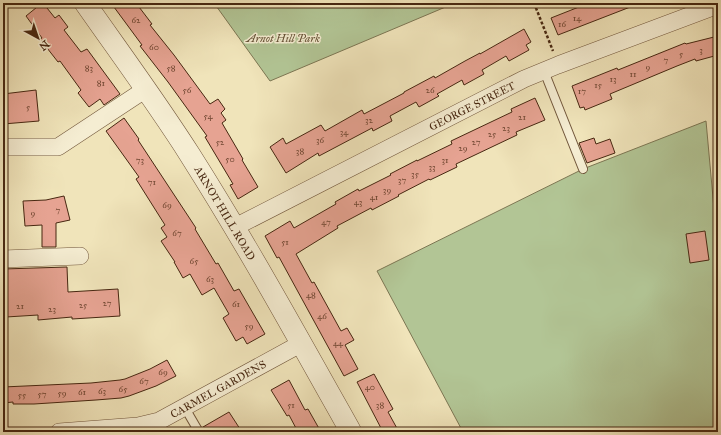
<svg xmlns="http://www.w3.org/2000/svg" width="721" height="435" font-family="'IM FELL Great Primer',serif">
	<style>
		.green { fill: #b2c595; stroke: #7c7653 }
		.building { fill: #e6a392; stroke: #472711 }
		.lines { fill: none; stroke-linecap: round; stroke-linejoin: round }
		.service-casing { stroke: #71563b; stroke-width: 10 }
		.minor-casing { stroke: #71563b; stroke-width: 18 }
		.tertiary-casing { stroke: #71563b; stroke-width: 22 }
		.path { stroke: #472711; stroke-width: 2.5; stroke-dasharray: 3 2; stroke-linecap: butt }
		.service { stroke: #f5edd2; stroke-width: 8 }
		.minor { stroke: #f5edd2; stroke-width: 17 }
		.tertiary { stroke: #f5edd2; stroke-width: 21 }
		.labels { text-anchor: middle; stroke-width: 3; stroke-linejoin: round; paint-order: stroke }
		.number-label { font-size: 9px; fill: #6f4631 }
		.park-label { font-size: 11px; font-style: italic; fill: #624e32; stroke: #f5edd2 }
		.street-label { font-size: 11px; fill: #472711; stroke: #f5edd2 }
	</style>
	<rect width="100%" height="100%" fill="#f0e4ba"/>
	<filter id="stains"><feTurbulence type="fractalNoise" baseFrequency=".005" numOctaves="4"/><feColorMatrix values="0 0 0 0 .2 0 0 0 0 .09 0 0 0 0 .02 0 0 0 .5 -.17"/></filter>
	<radialGradient id="worn" r=".72"><stop offset=".6" stop-color="#630" stop-opacity="0"/><stop offset="1" stop-color="#630" stop-opacity=".3"/></radialGradient>
	<path class="green" d="M214,3H455L270,81Z
		M706,121L718,253V432H463L377,271L583,169Z"/>
	<path class="building" d="M42,3H43L55,18L59,15L68,27L64,30L81,52L87,49L120,94L104,105L100,99L89,107L78,93L81,90L60,61L58,62L40,39L42,38L26,16Z
		M111,3H136L152,24L150,25L174,55L210,104L218,99L225,109L221,113L226,120L222,123L243,159L242,160L258,187L238,199L230,185L233,184L205,137L207,136L168,82L140,46L142,45Z
		M589,3H638V4L558,35L551,18Z
		M524,29L531,42L526,45L529,50L509,61L506,56L482,70L484,74L464,85L462,80L437,94L439,96L419,107L416,102L390,116L392,121L373,131L372,128L319,156L318,153L286,173L270,147L283,138L286,144L321,125L325,131L362,110L364,114L404,93V92L434,76L435,78L465,61L480,53V54Z
		M718,36V55L696,61L695,59L677,66L610,94L612,99L585,110L584,107L580,108L572,86L617,68L618,70L685,43L686,44Z
		M36,90L39,121L3,124V94Z
		M535,98L545,120L516,132L517,135L456,164L457,167L430,180L429,179L398,195L399,196L372,210L371,208L337,226L338,228L296,254L312,283L314,282L341,331L347,328L354,340L345,345L358,369L344,376L279,257L277,258L265,236L290,221L294,228L336,204L335,202L358,189L359,191L391,175L390,174L417,160V161L452,144L451,141L512,112L511,109Z
		M124,118L139,139L138,140L196,228L195,229L216,264L218,263L234,291L239,289L265,334L247,344L243,337L236,341L223,318L229,314L214,288L202,295L190,274L183,278L174,262H175L161,241L167,237L161,228L165,225L136,179L139,177L106,131Z
		M594,138L596,144L610,139L615,153L587,163L579,143Z
		M64,196L70,220L56,223V247H42V225L25,226L23,201L46,200Z
		M705,231L709,260L690,263L686,234Z
		M67,267L68,292L118,289L120,316L72,319V317L38,320V315L6,317L5,308H3V269Z
		M167,360L176,376L156,386L129,396L121,398L96,400L34,404H13V402L3,403V387L91,383L120,380L125,379L150,369Z
		M374,374L393,409L388,412L399,432H383L357,382Z
		M289,380L305,410L308,409L321,432H298L289,415L287,416L271,390Z
		M229,412L242,432H204L203,427Z"/>
	<g class="lines">
		<g class="service-casing">
			<path id="service" d="M544,71L583,169
				M185,408L199,432"/>
		</g>
		<g class="minor-casing">
			<path id="minor" d="M3,147H58L146,89
				M235,227L524,79L558,65L718,5
				M3,259L80,256
				M59,432L138,426L159,421L302,343"/>
		</g>
		<g class="tertiary-casing">
			<path id="tertiary" d="M85,3C120,53 157,103 190,155C247,245 299,339 351,432"/>
		</g>
		<path class="path" d="M534,3L553,51"/>
		<use href="#service" class="service"/>
		<use href="#minor" class="minor"/>
		<use href="#tertiary" class="tertiary"/>
	</g>
	<g class="labels">
		<g class="number-label">
			<text x="577" y="21">14</text>
			<text x="136" y="23">62</text>
			<text x="562" y="27">16</text>
			<text x="154" y="50">60</text>
			<text x="701" y="53">3</text>
			<text x="681" y="57">5</text>
			<text x="666" y="63">7</text>
			<text x="648" y="70">9</text>
			<text x="89" y="71">83</text>
			<text x="171" y="71">58</text>
			<text x="633" y="77">11</text>
			<text x="613" y="82">13</text>
			<text x="101" y="86">81</text>
			<text x="598" y="88">15</text>
			<text x="187" y="93">56</text>
			<text x="430" y="93">26</text>
			<text x="582" y="94">17</text>
			<text x="28" y="110">5</text>
			<text x="208" y="119">54</text>
			<text x="522" y="120">21</text>
			<text x="369" y="123">32</text>
			<text x="506" y="131">23</text>
			<text x="344" y="135">34</text>
			<text x="492" y="137">25</text>
			<text x="320" y="143">36</text>
			<text x="220" y="145">52</text>
			<text x="476" y="145">27</text>
			<text x="463" y="151">29</text>
			<text x="300" y="154">38</text>
			<text x="230" y="162">50</text>
			<text x="140" y="163">73</text>
			<text x="445" y="163">31</text>
			<text x="432" y="170">33</text>
			<text x="415" y="177">35</text>
			<text x="402" y="183">37</text>
			<text x="152" y="185">71</text>
			<text x="387" y="193">39</text>
			<text x="374" y="200">41</text>
			<text x="358" y="205">43</text>
			<text x="167" y="208">69</text>
			<text x="58" y="213">7</text>
			<text x="33" y="216">9</text>
			<text x="326" y="225">47</text>
			<text x="177" y="236">67</text>
			<text x="285" y="245">51</text>
			<text x="194" y="264">65</text>
			<text x="210" y="282">63</text>
			<text x="311" y="298">48</text>
			<text x="107" y="306">27</text>
			<text x="236" y="307">61</text>
			<text x="83" y="308">25</text>
			<text x="20" y="309">21</text>
			<text x="52" y="312">23</text>
			<text x="322" y="319">46</text>
			<text x="249" y="329">59</text>
			<text x="338" y="346">44</text>
			<text x="163" y="375">69</text>
			<text x="144" y="384">67</text>
			<text x="370" y="390">40</text>
			<text x="123" y="392">65</text>
			<text x="102" y="394">63</text>
			<text x="82" y="395">61</text>
			<text x="62" y="396">59</text>
			<text x="42" y="397">57</text>
			<text x="22" y="398">55</text>
			<text x="291" y="408">51</text>
			<text x="380" y="408">38</text>
		</g>
		<g class="park-label">
			<text x="283" y="42">Arnot Hill Park</text>
		</g>
		<g class="street-label">
			<text transform="translate(472 106) rotate(-27)" y="4">GEORGE STREET</text>
			<text transform="translate(225 213) rotate(59)" y="4">ARNOT HILL ROAD</text>
			<text transform="translate(218 389) rotate(-29)" y="4">CARMEL GARDENS</text>
		</g>
	</g>
	<rect width="721" height="435" fill="none" stroke="#f0e4ba" stroke-width="16"/>
	<rect x="4" y="4" width="713" height="427" fill="none" stroke="#472711" stroke-width="2"/>
	<rect x="8" y="8" width="705" height="419" fill="none" stroke="#472711"/>
	<g transform="translate(38 38) rotate(140)" stroke="#f5edd2" stroke-width="3" paint-order="stroke">
	<path d="M0-3L7 15L0 10L-7 15Z" fill="#472711"/>
	<text y="-6" font-size="11" font-weight="bold" text-anchor="middle" fill="#472711">N</text>
	</g>
	<rect width="100%" height="100%" filter="url(#stains)"/>
	<rect width="100%" height="100%" fill="url(#worn)"/>
</svg>
